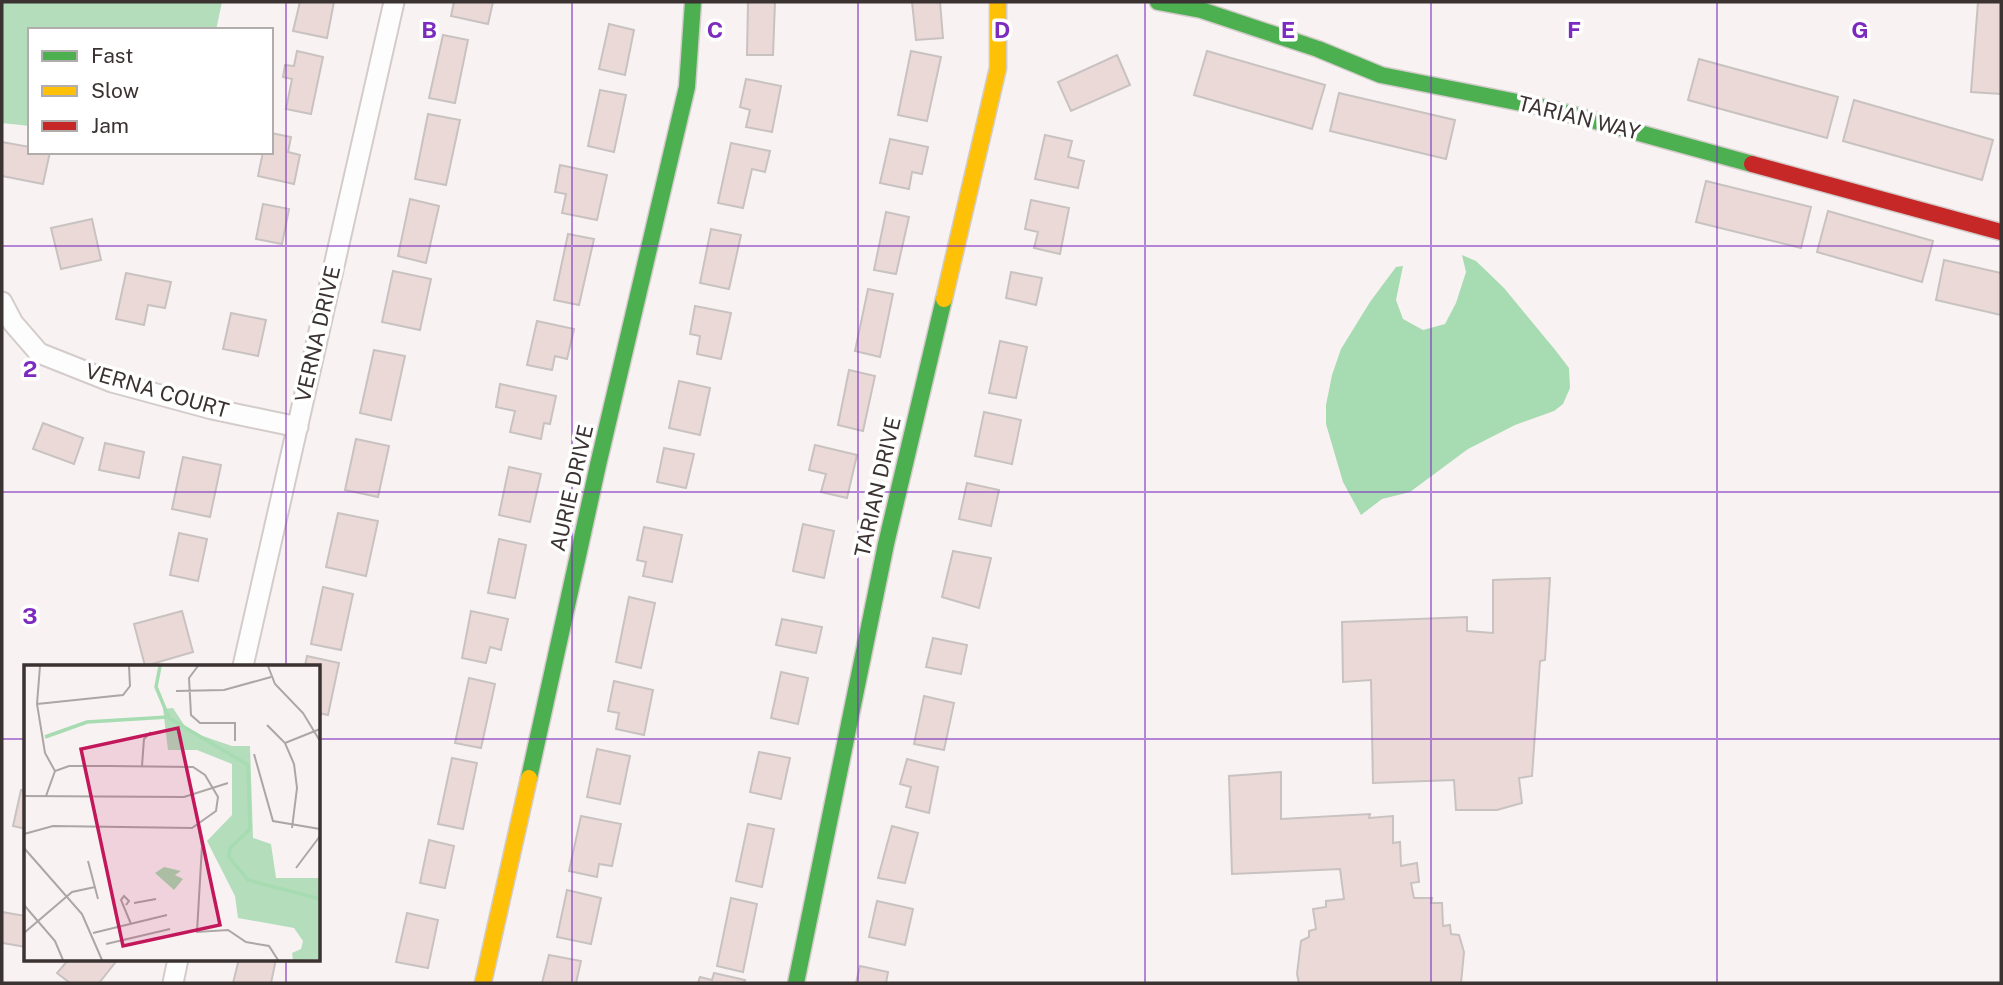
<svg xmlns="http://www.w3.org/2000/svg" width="2003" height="985" font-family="'Public Sans',sans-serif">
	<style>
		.forest { fill: #b4ddbc }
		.water { fill: #a7dbb1 }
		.building { fill: #ebd9d7; stroke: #c8c2c1; stroke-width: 2 }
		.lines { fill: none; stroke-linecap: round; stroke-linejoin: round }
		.street-casing { stroke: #d3cccb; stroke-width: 23 }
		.fast-casing { stroke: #d3cccb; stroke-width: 19 }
		.slow-casing { stroke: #d3cccb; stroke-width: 19 }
		.jam-casing { stroke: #d3cccb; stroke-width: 19 }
		.street { stroke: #fefdfd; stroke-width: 19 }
		.fast { stroke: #4caf50; stroke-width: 16 }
		.slow { stroke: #ffc107; stroke-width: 16 }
		.jam { stroke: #c62828; stroke-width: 16 }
		.grid { fill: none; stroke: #7b2cbf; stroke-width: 2; stroke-opacity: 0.55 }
		.labels { text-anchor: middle; stroke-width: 7; stroke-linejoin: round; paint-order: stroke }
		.street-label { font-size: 21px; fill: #3b3332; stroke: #fff }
		.inset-river { fill: none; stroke: #a7dbb1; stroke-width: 3.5 }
		.inset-road { fill: none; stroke: #aca6a5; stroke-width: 2 }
		.view { fill: #c2185b; fill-opacity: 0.15; stroke: #c2185b; stroke-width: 3.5 }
		.inset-edge { fill: none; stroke: #3b3332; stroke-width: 3.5 }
		.grid-label { font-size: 23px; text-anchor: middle; font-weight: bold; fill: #7b2cbf; stroke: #fff; stroke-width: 7; stroke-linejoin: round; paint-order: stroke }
	</style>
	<rect width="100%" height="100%" fill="#f8f2f2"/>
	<path class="forest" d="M2,2H222L216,30H30V126L2,123Z"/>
	<path class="water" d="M1462,255L1476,261L1504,288L1556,351L1569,368L1570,388L1563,404L1554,411L1515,425L1468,449L1410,492L1382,499L1361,515L1343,482L1326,424V405L1332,375L1341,349L1370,302L1396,267L1403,266L1396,300L1403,319L1423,330L1445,324L1456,303L1466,272Z"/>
	<path class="building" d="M300,2H334L327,38L293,31Z
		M454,2H493L488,24L451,16Z
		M748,2H775L773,55H747Z
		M912,2H940L943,38L916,40Z
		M1978,2H2001V94L1971,92Z
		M609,24L634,30L625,75L599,69Z
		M443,35L468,40L455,103L429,98Z
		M297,51L323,57L311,114L286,109L292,79L283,77L285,65L294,66Z
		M911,51L941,57L927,121L898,115Z
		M1207,51L1325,85L1312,129L1194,95Z
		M1117,55L1130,85L1071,111L1058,82Z
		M1699,59L1838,97L1827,138L1688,100Z
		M746,79L781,86L772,132L746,127L750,110L740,107Z
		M600,90L626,95L614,152L588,146Z
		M1339,93L1455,120L1446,159L1330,131Z
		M1854,100L1993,140L1982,180L1843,141Z
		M428,114L460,120L446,185L415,179Z
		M271,133L291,137L288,152L300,155L294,184L258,176L263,152H271Z
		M1045,135L1072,141L1068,157L1084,161L1078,188L1035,179Z
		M890,139L928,147L922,174L912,172L909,189L880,183Z
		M2,142L30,147V152H50L43,184L2,176Z
		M731,143L770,151L765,172L752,169L743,208L718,203Z
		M560,165L607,175L597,220L562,213L566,194L555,192Z
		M1706,181L1811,207L1801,248L1696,222Z
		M410,199L439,206L426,263L398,256Z
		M1031,200L1069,208L1060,254L1034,248L1038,232L1025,229Z
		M263,204L289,209L282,244L256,239Z
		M1828,211L1933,241L1922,282L1817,252Z
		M886,212L909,217L896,274L874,270Z
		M92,219L101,260L61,269L51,228Z
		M711,229L741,235L729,289L700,283Z
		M568,234L594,239L579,305L554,300Z
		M1944,260L2001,273V315L1936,300Z
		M393,271L431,279L420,330L382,322Z
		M1011,272L1042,278L1036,305L1006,298Z
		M126,273L171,282L165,308L148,305L144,325L116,319Z
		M868,289L893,294L880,357L855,351Z
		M695,306L731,313L721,359L697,354L700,336L690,334Z
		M231,313L266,320L258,356L223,349Z
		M537,321L574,329L567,359L555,356L552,370L527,365Z
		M1000,341L1027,347L1016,398L989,393Z
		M374,350L405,356L391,420L360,413Z
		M849,370L875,376L863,431L838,425Z
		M679,381L710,388L700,435L669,428Z
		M500,384L556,396L550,424L544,423L541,439L510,432L515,411L496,407Z
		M984,412L1021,420L1012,464L975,456Z
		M43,423L83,438L74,464L33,449Z
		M356,439L389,446L378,497L345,490Z
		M105,443L144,452L139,478L99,470Z
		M815,445L857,455L847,498L821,492L826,474L809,470Z
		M664,448L694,454L686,488L657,482Z
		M183,457L221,465L210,517L172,509Z
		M509,467L541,474L530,522L499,515Z
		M967,483L999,490L991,526L959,519Z
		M338,513L378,521L366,576L326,567Z
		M803,524L834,531L824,578L793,571Z
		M644,527L682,535L672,582L643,576L646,562L637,560Z
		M179,533L207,539L198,581L170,575Z
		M499,539L526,545L515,598L488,593Z
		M953,551L991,558L979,608L942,597Z
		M1550,578L1545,660L1540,661L1532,776L1519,778L1522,803L1497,810H1456L1454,780L1373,783L1371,680L1343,682L1342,622L1467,617V631L1493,633V580Z
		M323,587L353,594L341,650L311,644Z
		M629,597L655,603L641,668L616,662Z
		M182,611L193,652L145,666L134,624Z
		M471,611L508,619L501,650L490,647L486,663L462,658Z
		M782,619L822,627L816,653L776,645Z
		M933,638L967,645L961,674L926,667Z
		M307,656L339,663L328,715L318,713V666H305Z
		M781,672L808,678L798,724L771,718Z
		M469,678L495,684L481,748L455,743Z
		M614,681L653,690L644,735L616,729L619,713L608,711Z
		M924,696L954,703L944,750L914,744Z
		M597,749L630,756L620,804L587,797Z
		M759,752L790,758L781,799L750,792Z
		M452,758L477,763L463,829L438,824Z
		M907,759L938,767L929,813L906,807L911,787L900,784Z
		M1281,772V819L1370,814L1369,818L1393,816V843L1400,842L1401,866L1417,863L1419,882L1411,883L1414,898H1432L1431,903H1442L1443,926L1450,925L1451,934L1459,935L1464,952L1461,983H1299L1297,974L1301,941L1309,937V931L1316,929L1313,909L1326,907V901L1344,899L1340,869L1232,874L1229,776Z
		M21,790L26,791V829L13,826Z
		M581,816L621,824L612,866L599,864L597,877L569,871Z
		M748,824L774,829L762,887L736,881Z
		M892,826L918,833L905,883L878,878Z
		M429,840L454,846L445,888L420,883Z
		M567,890L601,898L591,944L557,937Z
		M731,898L757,904L743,972L717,966Z
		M877,901L913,909L905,945L869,937Z
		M2,912L26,916V947L2,943Z
		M407,913L438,920L428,968L396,962Z
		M549,955L581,961L576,983H542Z
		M69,959H118L99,983H70L57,973Z
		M239,959H276L271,983H233Z
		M860,966L888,972L886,983H856Z
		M714,973L745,980L744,983H698L700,977L712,980Z"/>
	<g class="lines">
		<g class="street-casing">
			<path id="street" d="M2,302L13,323L39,353L112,382L212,409L298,427
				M243,666L394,2
				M173,983L178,959"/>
		</g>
		<g class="fast-casing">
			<path id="fast" d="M1158,2L1201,10L1318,49L1381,75L1552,109L1752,164
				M529,778L598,465L687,87L693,2
				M796,983L886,544L944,299"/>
		</g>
		<g class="slow-casing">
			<path id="slow" d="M944,299L998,68V2
				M483,983L529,778"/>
		</g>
		<g class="jam-casing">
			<path id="jam" d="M1752,164L2001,232"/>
		</g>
		<use href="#street" class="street"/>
		<use href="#fast" class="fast"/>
		<use href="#slow" class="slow"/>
		<use href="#jam" class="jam"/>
	</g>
	<path class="grid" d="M286,2V666M572,2V983M858,2V983M1145,2V983M1431,2V983M1717,2V983M2,246H2001M2,492H2001M2,739H26M318,739H2001M286,959V983"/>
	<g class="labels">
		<g class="street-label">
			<text transform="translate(1579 118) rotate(14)" y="7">TARIAN WAY</text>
			<text transform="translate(318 334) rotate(-77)" y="7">VERNA DRIVE</text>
			<text transform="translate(157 391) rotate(16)" y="7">VERNA COURT</text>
			<text transform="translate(878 487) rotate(-77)" y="7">TARIAN DRIVE</text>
			<text transform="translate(572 488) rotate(-77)" y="7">AURIE DRIVE</text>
		</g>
	</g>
	<g transform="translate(24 665)">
		<rect width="296" height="296" fill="#f8f2f2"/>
		<path d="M149,43L164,66L208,81H226L229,173L247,179L252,213H296V294L269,295L268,288L277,284L279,276L270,263L214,253L211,231L183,176L208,150V99L173,85H144L139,44Z" fill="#b4ddbc"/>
		<path d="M140,202L157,206L151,210L159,214L150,225L131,208Z" fill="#a7dbb1"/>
		<path class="inset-river" d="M136,1L132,22L145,53L224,100L226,164L206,183L205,192L224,215L296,234M21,72L63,57L144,52"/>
		<path class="inset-road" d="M16,1L13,39L21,88L31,106M174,1L165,13L167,50L176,58H211V76M244,1L251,19L279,48L296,76M152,26L200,25L247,12M13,39L99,30L106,21L105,1M243,60L261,78L270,99L273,123L268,163M261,78L296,64M230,89L249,156L296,164M118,101L120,74L127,67M0,131L160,132L204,118M174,161L178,181L173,267L204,265L222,277L245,281L254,295M0,169L29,161L168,163L192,146L194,132L181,110L169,102L85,101H45L31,106L22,131M0,183L58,249L78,295M64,196L74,234M272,203L296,171M110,238L132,234M0,240L31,276L39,295M102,240L105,236L100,231L97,235L107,259M0,268L48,227L71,222M69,268L143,250M82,279L146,264"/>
		<path class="view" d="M154,63L196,260L99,281L57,84Z"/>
		<rect width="296" height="296" class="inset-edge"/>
	</g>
	<g class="grid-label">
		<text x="429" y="38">B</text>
		<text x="715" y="38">C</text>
		<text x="1002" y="38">D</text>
		<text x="1288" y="38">E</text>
		<text x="1574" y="38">F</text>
		<text x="1860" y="38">G</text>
		<text x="30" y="377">2</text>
		<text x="30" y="624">3</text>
	</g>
	<rect width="2003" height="985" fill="none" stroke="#3b3332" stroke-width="7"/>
	<rect x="28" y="28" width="245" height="126" fill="#ffffff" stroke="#b1adad" stroke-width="2"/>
	<rect x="42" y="51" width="35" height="10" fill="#4caf50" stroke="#b1adad" stroke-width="2"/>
	<text x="91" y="63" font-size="21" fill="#3b3332">Fast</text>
	<rect x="42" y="86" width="35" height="10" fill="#ffc107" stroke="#b1adad" stroke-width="2"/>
	<text x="91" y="98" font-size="21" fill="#3b3332">Slow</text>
	<rect x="42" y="121" width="35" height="10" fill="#c62828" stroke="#b1adad" stroke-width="2"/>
	<text x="91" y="133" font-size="21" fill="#3b3332">Jam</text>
</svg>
